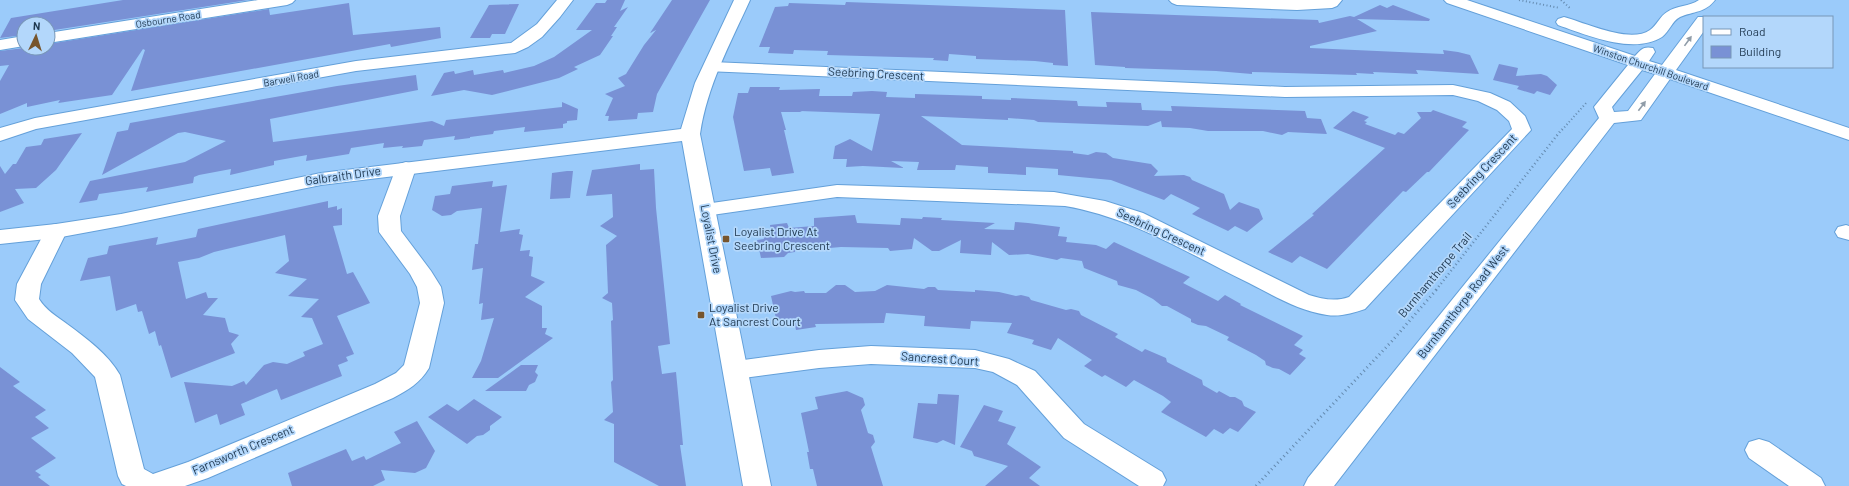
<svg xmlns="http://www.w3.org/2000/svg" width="1849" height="486" font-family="Barlow,sans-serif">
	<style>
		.building { fill: #7991d5 }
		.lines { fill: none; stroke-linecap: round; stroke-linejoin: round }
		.minor-casing { stroke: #64a0d9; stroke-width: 2 }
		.tertiary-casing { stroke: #64a0d9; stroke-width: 2 }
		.secondary-casing { stroke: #64a0d9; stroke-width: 2 }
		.path-far2 { stroke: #648aaf; stroke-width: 2; stroke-dasharray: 1 2.5; stroke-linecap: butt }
		.path-far1 { stroke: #648aaf; stroke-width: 2.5; stroke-dasharray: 1 3; stroke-linecap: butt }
		.path { stroke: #648aaf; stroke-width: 3; stroke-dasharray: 1 3.5; stroke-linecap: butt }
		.minor { fill: #fff; fill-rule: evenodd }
		.tertiary { fill: #fff; fill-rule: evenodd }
		.secondary { fill: #fff; fill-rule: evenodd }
		.oneway { fill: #8f9ca8 }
		.poi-dot { fill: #77552d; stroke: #b3d7fb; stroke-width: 1.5 }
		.labels { text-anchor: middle; stroke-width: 3.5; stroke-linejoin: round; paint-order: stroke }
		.far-street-label { font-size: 10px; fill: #1f3850; stroke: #b3d7fb }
		.street-label { font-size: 12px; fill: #1f3850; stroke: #b3d7fb }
		.poi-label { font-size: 12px; fill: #1f3850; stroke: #b3d7fb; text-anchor: start }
	</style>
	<rect width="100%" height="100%" fill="#9bcbfa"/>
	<path class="building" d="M123,0H248L48,31V24H24V35L0,38L11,18Z
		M607,0H625L620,11L628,7L614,27H617L611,36H613L600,55L574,67L578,69L559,78L492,95L464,90L431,96L444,73L454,71L455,74L473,70L474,75L503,70L504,73L534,66L554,57L592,30H576L596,3H605Z
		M672,0H710L657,94L653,112L638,113L637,119L608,121L609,116H605L613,98L605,94L625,86L618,78L626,74L644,45L656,30L650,33Z
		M846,2L1065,10L1068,66L1053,65V63L1035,61L976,59V56L949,54L948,61L933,60L934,58L827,55L828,51L794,50L793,54L768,53L770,47H759L775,7L788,6L789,3L845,5Z
		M349,3L353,35L440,27L441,38L391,47L390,44L131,91L145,50L143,49L112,95L58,103L60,100L27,107V103L0,114V81L9,65L0,66V51L24,48H48V44L269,9L270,15Z
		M519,4L505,34H492L490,38H470L489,5Z
		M1380,5L1387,8L1393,5L1430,19L1429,21L1357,19L1377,31L1310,46V48L1444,54L1443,50L1458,52L1470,55L1479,74L1416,70L1418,74L1373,72L1374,74L1356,73L1357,75L1252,72V74L1216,71L1125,68V67L1095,65L1091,12L1318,20L1319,23L1350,16L1354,17Z
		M1499,64L1518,68L1516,76L1541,74L1547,76L1557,85L1550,95L1537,91L1534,94L1517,89L1519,86L1493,80Z
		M416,75L418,90L270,119L273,142L432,121L444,126L446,120L562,107V102L578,109L577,120L567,121V123L563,124V128L524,132L525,127L494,131L493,134L470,137V138L454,140L455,136L424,140L422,146L402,148L403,146L383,148L384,143L351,148L349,154L306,161L307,155L274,161V165L230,175L231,169L199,175L194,177L193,183L146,192L148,187L99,194L97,200L79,203L90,181L185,162L226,141L185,132L178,133L102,175L117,132L128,130L130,123L337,86Z
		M750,87H780L779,90L820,89L819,96H852L853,92L872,91L887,92L886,97L915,98V94L950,95L982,96V99L1011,100V98L1077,101L1078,106L1107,107L1106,102L1141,103L1142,110L1172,111L1171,106L1305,111L1307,118L1321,119L1327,134L1288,132L1282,135L1263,131H1208L1190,128L1162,127L1161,121L1148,126L1038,122L1034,120L1008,118V120L921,116L962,145L1073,151V153L1088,155L1096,152L1106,153L1113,158L1151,164L1158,171L1154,176L1184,175L1190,177L1192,180L1224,194L1230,210L1239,202L1259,209L1263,219L1247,232L1235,226L1228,231L1192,214L1200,208L1171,194L1164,200L1111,180L1058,175V169L1026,167V175L988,173V167L956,165L955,170H917L919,162L891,161L904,168L863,166L846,167L847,159H833L835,146L850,139L872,151L880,114L800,111L802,112H781L786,130H784L794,173L772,176L770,168L744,171L733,117L738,93H748Z
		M1433,110L1467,122L1462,127L1469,130L1429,172H1427L1406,192L1403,191L1327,269L1300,256L1292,263L1268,252L1314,215L1312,214L1385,148L1333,128L1353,111L1369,117L1364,121L1367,122L1365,124L1395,135L1398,132L1404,134L1421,118L1417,112H1431Z
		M82,133L56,170L36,188L15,189L24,203L0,212V166L5,174L13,164H16L26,147L41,145L44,139Z
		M640,164V170L654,169L656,208L670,344L658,346L662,374L676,372L683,445H680L686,486H659L614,462V424L604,420L613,412L611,382L613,380L611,321L613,320L612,303L602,298L608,293L606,245L617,236L600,226L613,217L612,194L586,196L592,170Z
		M567,171H573L570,198L550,199L552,173Z
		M493,181L492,187L507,185L500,232L520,229L519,234L523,235L520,251L530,250L529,256L533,257L531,276L545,282L525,297L542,306V328H547L545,334L553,338L498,378H472L481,361L494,318L481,320L483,303L479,304L483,268L472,270L475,244H478L482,208L457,211L451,215L442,216L432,210L435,196L450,194L452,186Z
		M328,201V208L337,206V210L342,208V225L333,226L347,274L353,272L370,303L337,316L354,354L346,357L348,361L338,365L342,376L281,400L277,389L241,404L245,415L220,425L217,414L195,423L184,382L232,386L244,381L246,385L264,365L273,362L287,364L305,356L303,352L323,344L312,318L301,317L319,299L288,296L307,279L275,273L289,261L285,235L214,252L199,258L178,262L186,299L206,292L208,298H218L203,315L225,318L229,332L239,335L231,344L235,353L171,378L161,345L159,346L155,331L149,334L142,311L138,312L136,304L116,311L110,276L80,281L88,258L107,254L109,246L158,237L156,245L196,237L198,229Z
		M855,215L857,223L900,225L901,218L922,219L923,217L942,218L941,220L995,223L984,229L1014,230L1015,222L1028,223L1060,227L1058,236L1067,237L1066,242L1096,245L1106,249L1114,242L1190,277L1183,283L1218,301L1225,295L1241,304L1240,305L1303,336L1294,345L1303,350L1299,354L1306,358L1290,375L1279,369L1273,368L1266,365L1265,361L1256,355L1227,340L1229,337L1206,326L1198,325L1191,322V319L1167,306H1162L1153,299L1136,290L1118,285L1117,281L1084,268L1082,261L1061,258L1057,260L1028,254L1009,255L992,242L991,255L960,253L961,240L939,251H932L914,238L912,249L890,251L888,248L841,247L795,251V252L788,253L784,257L761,258L757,240L764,239L763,235L772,234L770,225L787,223L789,228L814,226V218Z
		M836,285H845L855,292L875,291L887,285L924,289L928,287H935L938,290L975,292V290L999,292L1016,296L1021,295L1029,297L1031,300L1066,310L1071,309L1079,311L1081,315L1118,334L1115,337L1142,352L1145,349L1166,358L1167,362L1202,380L1203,385L1217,393L1219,391L1230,397H1235L1242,401L1244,406L1256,412L1238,432L1230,428L1223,434L1214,429L1206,437L1161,412L1171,402L1163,396L1134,380L1126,387L1105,375L1102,377L1084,366L1092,360L1058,338L1051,350L1032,344L1034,340L1007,333L1012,323L971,321L970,329L924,326L925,316L886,313L884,323L815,324L816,327L796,330L794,320L777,323L771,296L791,291L795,292L804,291L805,293H826Z
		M521,365H538L535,372L538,375L535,382L529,385L526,391H485Z
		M0,367L20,382L13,386L46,410L35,417L49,428L31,438L56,458L35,471L41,475L38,477L50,486H0Z
		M847,391L863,398L865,405L861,410L868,433L873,435L875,442L871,447L883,486H817L813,469H810L807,452H809L801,413L818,409L815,397Z
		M938,394L959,395L955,445L943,440L937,443L913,438L918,403L937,404Z
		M474,399L502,417L490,426V430L483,435L477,436L467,444L428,417L447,404L458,411Z
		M984,405L1003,411L998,421L1016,427L1007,444L1041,467L1029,478L1040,486H985L1008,466L974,456L972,451L960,447Z
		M417,421L435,451L426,468L415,473L381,470L385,480L373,486H292L288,473L346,449L352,461L364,456L366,460L401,443L394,432Z"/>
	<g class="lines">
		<g class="minor-casing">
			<path id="minor" d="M258,0H295L292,3L287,5L48,43V33Z
				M557,0H573L560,17L542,37L528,47L515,53L356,71L36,129L0,141V128L35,118L356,61L511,43L537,24Z
				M1169,0H1342L1337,6L1332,8L1297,10L1177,5L1172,3Z
				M24,36V46L0,50V40Z
				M712,62L1285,87L1453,85L1490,93L1510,102L1525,116L1531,130L1365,309C1353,313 1340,317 1327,315C1299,311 1274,296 1249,283C1189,254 1131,217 1065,206L837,197L705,216L698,214L694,210L698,206L705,204L837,185L1054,192L1105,201L1143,213L1309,295C1322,299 1335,302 1349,297L1512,129L1509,121L1497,110L1478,101L1453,95L1285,97L706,71L703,67L706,63Z
				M406,162L413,164L416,168L400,216L401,231L431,271L441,287L444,303L429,368C420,383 408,390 393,398L208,478L185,486H126L122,484L118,476L95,377L72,353L28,319L15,300L17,284L48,226L56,224L64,226L67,231L41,284L39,299C46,310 56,316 67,324C87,339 107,353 120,375L144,469L153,474L188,462L375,384L396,373L404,365L420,303L417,287L410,274L379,232L378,216L396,168L399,164Z
				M1846,225L1849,226V240L1838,237L1835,232L1838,227Z
				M871,346L975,350L1009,359L1035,371L1084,424L1162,472L1166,480L1163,486H1139L1064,438L1017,385L993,372L975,368L871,364L819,368L736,379L727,376L723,370L727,364L736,361L819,350Z
				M1759,439L1769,442L1821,478L1825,486H1789L1749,458L1745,450L1749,442Z"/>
		</g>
		<g class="tertiary-casing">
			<path id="tertiary" d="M734,0H750C730,44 707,86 700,134L771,486H743L682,141L321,185L121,226L56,238L0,244V230L56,224L121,214L321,173L681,129L695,83Z"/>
		</g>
		<g class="secondary-casing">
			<path id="secondary" d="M1444,0H1467L1635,56C1641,49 1644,46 1653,48L1655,52L1649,61L1662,65L1698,17H1710H1704V31L1676,70L1849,128V140L1670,79L1641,120L1614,123L1334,486H1304L1308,478L1599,118L1594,107L1628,65L1447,3ZM1642,70L1655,74L1628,111L1614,112L1612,107Z
				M1699,0H1715C1705,13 1694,11 1680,17C1672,21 1669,32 1662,37C1634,55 1586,35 1558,25L1556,22L1558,19L1564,17C1586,23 1630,44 1650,30C1657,25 1660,16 1667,12C1677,5 1689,7 1699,0Z"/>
		</g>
		<path class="path-far2" d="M1519,0L1560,8
			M1561,0L1571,9
			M1562,130L1587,102"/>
		<path class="path-far1" d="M1436,290L1562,129"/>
		<path class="path" d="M1256,486L1392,341L1437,289"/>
		<use href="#minor" class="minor"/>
		<use href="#tertiary" class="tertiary"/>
		<use href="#secondary" class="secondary"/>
	</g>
	<defs><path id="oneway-solid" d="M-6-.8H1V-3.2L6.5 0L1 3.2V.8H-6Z"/></defs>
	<g class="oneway">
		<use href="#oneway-solid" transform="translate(1688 41) rotate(-54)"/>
		<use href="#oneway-solid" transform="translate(1642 106) rotate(-53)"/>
	</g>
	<g class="poi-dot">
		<rect x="722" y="235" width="8" height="8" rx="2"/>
		<rect x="697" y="311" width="8" height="8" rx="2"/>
	</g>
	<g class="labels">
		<g class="far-street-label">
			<text transform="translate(168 19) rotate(-9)" y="4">Osbourne Road</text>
			<text transform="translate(1651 67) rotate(19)" y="4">Winston Churchill Boulevard</text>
			<text transform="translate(291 78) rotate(-10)" y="4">Barwell Road</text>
		</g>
		<g class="street-label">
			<text transform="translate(876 74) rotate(3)" y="4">Seebring Crescent</text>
			<text transform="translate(1482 171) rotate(-47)" y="4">Seebring Crescent</text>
			<text transform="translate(343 176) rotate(-8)" y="4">Galbraith Drive</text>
			<text transform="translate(1161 232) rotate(25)" y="4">Seebring Crescent</text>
			<text transform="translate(711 239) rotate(79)" y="4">Loyalist Drive</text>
			<text transform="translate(1435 275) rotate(-50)" y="4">Burnhamthorpe Trail</text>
			<text transform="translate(1463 302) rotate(-52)" y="4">Burnhamthorpe Road West</text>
			<text transform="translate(940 359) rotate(4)" y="4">Sancrest Court</text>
			<text transform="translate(243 450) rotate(-23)" y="4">Farnsworth Crescent</text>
		</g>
		<g class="poi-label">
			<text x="734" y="236">Loyalist Drive At<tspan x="734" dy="14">Seebring Crescent</tspan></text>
			<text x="709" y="312">Loyalist Drive<tspan x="709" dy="14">At Sancrest Court</tspan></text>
		</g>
	</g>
	<rect x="1703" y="16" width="130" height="52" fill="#b3d7fb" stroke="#7897b7"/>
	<rect x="1711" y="29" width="20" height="6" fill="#ffffff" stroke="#7897b7"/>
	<text x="1739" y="36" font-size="12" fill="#1f3850">Road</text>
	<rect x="1711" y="46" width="20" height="12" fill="#7991d5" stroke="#7897b7"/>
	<text x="1739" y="56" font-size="12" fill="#1f3850">Building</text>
	<g transform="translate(36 36) rotate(4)"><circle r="19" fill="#b3d7fb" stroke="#7897b7"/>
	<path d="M0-3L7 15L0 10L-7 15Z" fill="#77552d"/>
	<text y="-6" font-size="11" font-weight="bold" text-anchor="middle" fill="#1f3850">N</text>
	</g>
</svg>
